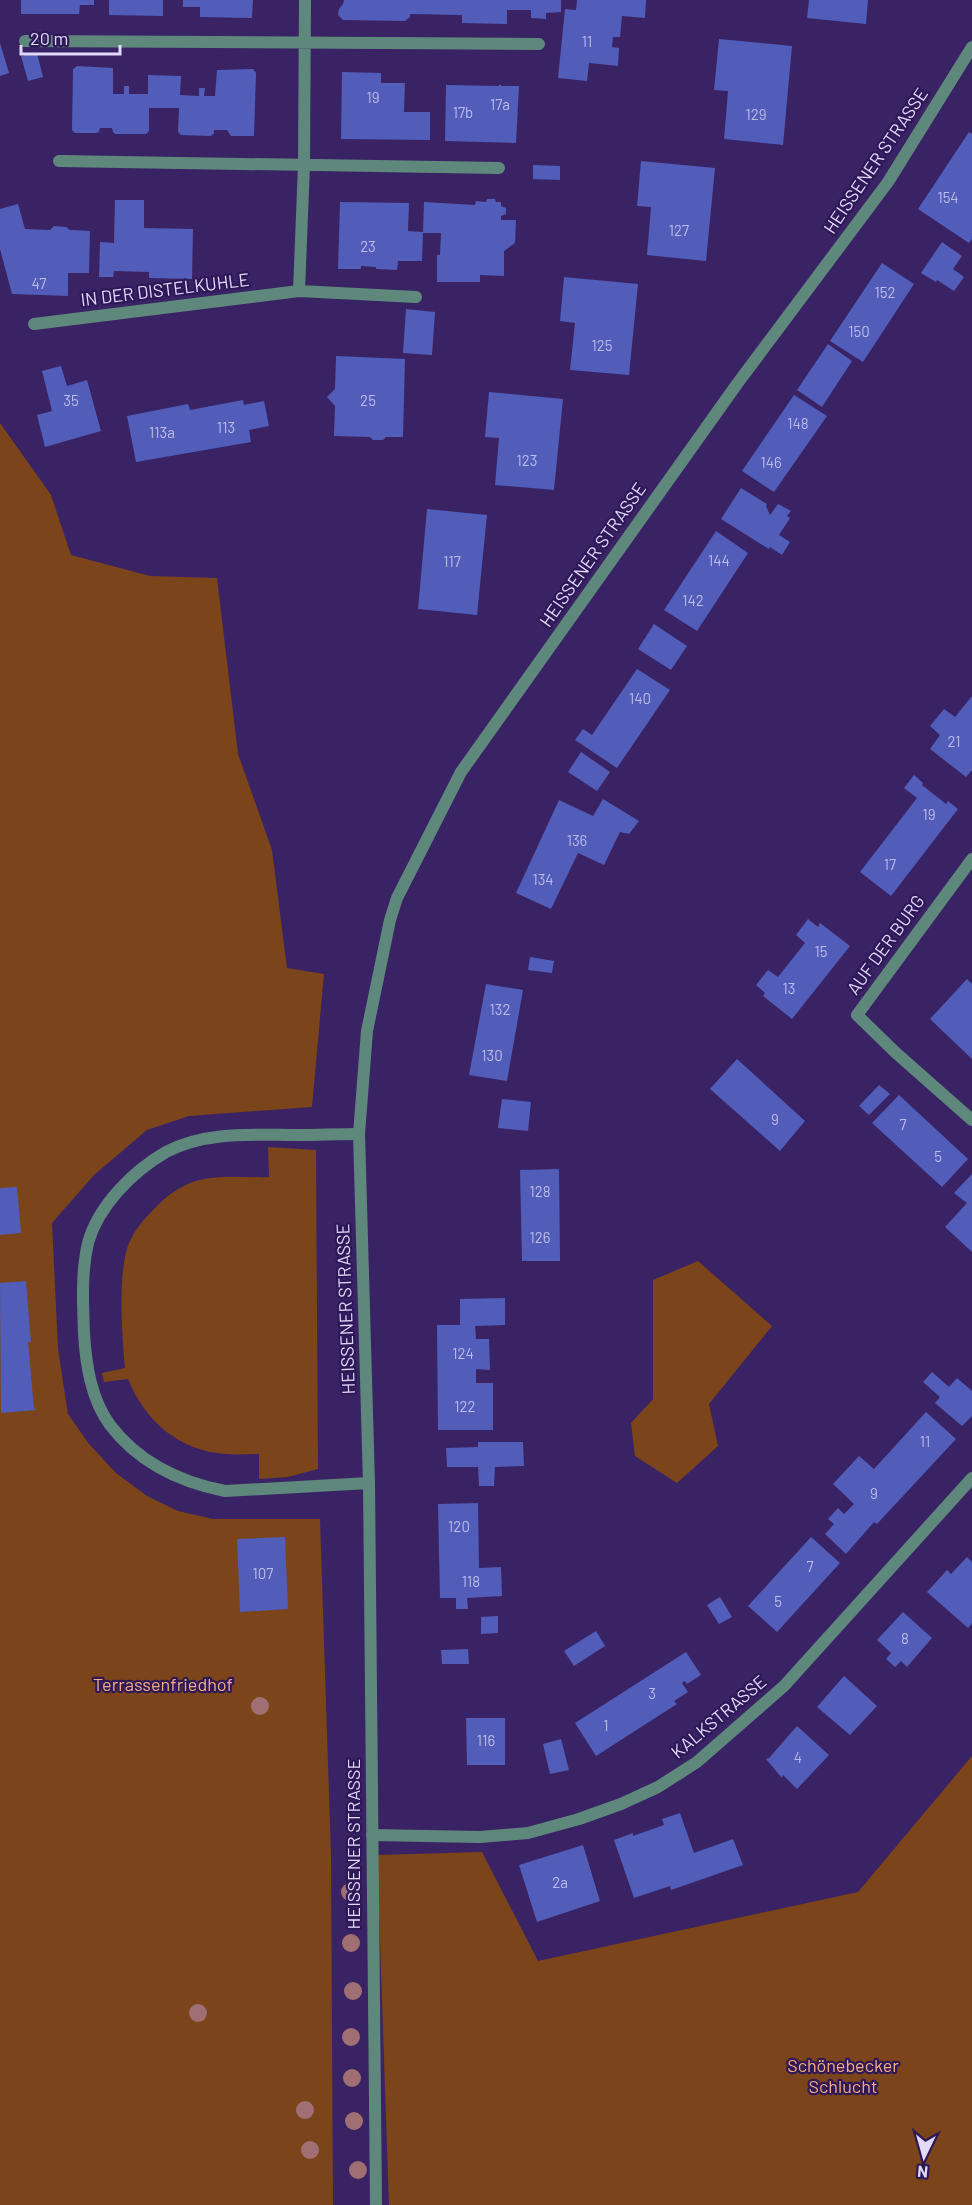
<svg xmlns="http://www.w3.org/2000/svg" width="972" height="2205" font-family="Barlow,sans-serif">
	<style>
		.green { fill: #7b441a }
		.building { fill: #515db8 }
		.lines { fill: none; stroke-linecap: round; stroke-linejoin: round }
		.minor { stroke: #5f887c; stroke-width: 12 }
		.tertiary { stroke: #5f887c; stroke-width: 12 }
		.tree { fill: #a06f73 }
		.labels { text-anchor: middle; stroke-width: 4.5; stroke-linejoin: round; paint-order: stroke }
		.number-label { font-size: 15px; fill: #bdbbea }
		.street-label { font-size: 18px; fill: #e1dafa; stroke: #2f1858 }
		.park-label { font-size: 18px; fill: #f5ae7f; stroke: #2f1858 }
	</style>
	<rect width="100%" height="100%" fill="#392364"/>
	<path class="green" d="M0,423L51,495L71,555L150,576L217,578L238,754L272,850L287,968L324,974L312,1107L189,1116L147,1130L94,1175L52,1223L58,1349L68,1414L89,1444L116,1473L147,1496L178,1511L213,1519H320L331,1856L333,2205H0Z
		M268,1147L316,1150L318,1469L288,1477L259,1479V1454C248,1454 237,1455 226,1454C179,1451 145,1421 128,1379L104,1382L102,1373L125,1368C122,1337 117,1268 130,1241C137,1226 147,1216 158,1205C168,1195 182,1185 196,1181C221,1174 244,1178 269,1177Z
		M698,1261L772,1326L709,1404L718,1446L677,1483L635,1456L631,1423L653,1399V1280Z
		M972,1756V2205H389L377,1855L482,1852L538,1961L858,1892Z"/>
	<path class="building" d="M21,0H94V5H80L79,14H21Z
		M109,0H163V16L109,15Z
		M183,0H253L252,18L200,17V7H183Z
		M344,0H561V12L546,13V19L531,18V10H507V24L462,23V15L410,14V17L405,21L343,20L338,15L339,9L343,4Z
		M577,0H646L645,18L622,16L620,37H613L612,47L619,48L618,66L589,63L587,81L558,78L565,9L576,10Z
		M809,0H868L866,24L807,18Z
		M719,39L792,46L783,145L724,139L728,91L714,90Z
		M0,43L9,73L0,76Z
		M37,53L43,77L28,81L21,56Z
		M77,66L113,68V94H124V86H129V94H148V75L181,76L180,95L199,96V88H205L204,96H215L217,70L253,69L256,73L254,136H231L227,130H214V133L211,136L181,135L178,132L179,108H149V131L146,134H115L113,132L112,128H100L99,132L96,133H75L72,130L73,69Z
		M342,72L381,73V83H405L404,112H430V140L341,139Z
		M499,84L502,86H519L516,143L445,141L446,85L499,86Z
		M969,132L972,134V239L969,243L918,209Z
		M641,161L715,168L706,261L647,255L651,207L637,206Z
		M533,165L560,166V180L533,179Z
		M487,199H495L496,202H501V206L506,208V214L501,216V220H516L515,243L504,251V276L480,275V282H437V255H440L441,233H423L422,261H398L397,270L376,269V267L361,266V269H338L340,202L409,203L408,231L423,232L424,202L475,205L476,201L486,202Z
		M115,200H144V228L193,229L192,279L149,278V272L114,271L113,277H99L100,242L114,243Z
		M18,204L25,229L50,230L54,226L66,227L70,230L90,231L89,273H68V296L12,294L0,249V209Z
		M942,242L962,256L953,269L964,277L954,291L937,280L936,282L921,273Z
		M882,263L914,284L863,362L830,341Z
		M564,277L638,284L629,375L570,370L575,323L560,321Z
		M406,309L435,312L432,355L403,353Z
		M828,344L852,361L822,407L797,390Z
		M336,356L405,359L403,437H386L383,440H373L370,437L334,436L335,406L327,397L335,389Z
		M61,366L67,386L87,380L101,431L45,447L37,415L52,411L42,371Z
		M489,392L563,399L554,490L495,485L499,438L485,437Z
		M794,395L827,416L774,492L742,471Z
		M243,400L244,405L264,401L269,426L249,430L251,442L136,462L127,416L188,404L190,410Z
		M741,488L767,504L766,506L770,515L778,504L791,511L787,516L790,518L779,535L790,542L782,555L770,547L769,549L721,519Z
		M427,509L487,515L477,615L418,609Z
		M716,531L748,553L697,631L664,610Z
		M654,624L687,646L671,670L638,649Z
		M637,669L670,690L617,768L575,740L583,729L592,735Z
		M972,696V770L966,777L930,749L940,735L930,726L944,709L955,717Z
		M581,752L610,772L597,791L568,772Z
		M914,775L923,783L922,785L946,804L948,801L958,809L891,896L860,872L917,798L904,788Z
		M603,799L639,821L629,834L620,832L604,865L578,853L551,909L516,893L559,800L593,816Z
		M808,919L818,927L820,923L850,946L792,1019L763,996L765,993L756,985L768,970L778,977L805,943L796,935Z
		M530,957L554,961L552,973L528,970Z
		M967,979L972,984V1059L930,1019Z
		M486,984L523,990L507,1081L469,1075Z
		M737,1059L805,1121L780,1151L710,1089Z
		M879,1085L890,1094L869,1115L859,1106Z
		M899,1095L968,1159L942,1187L872,1123Z
		M502,1099L531,1102L528,1131L498,1128Z
		M559,1169L560,1261H522L520,1170Z
		M972,1174V1252L945,1227L967,1203L954,1193Z
		M17,1187L21,1233L0,1235V1188Z
		M26,1281L31,1342H28L34,1409L36,1408V1410L1,1413L0,1283Z
		M505,1298V1325L475,1326L476,1339H489L490,1370L476,1369V1383H493V1430H438L437,1325H460V1299Z
		M932,1372L949,1387L957,1378L972,1391V1416L962,1426L935,1403L940,1397L923,1382Z
		M926,1412L956,1439L877,1524L874,1522L846,1554L825,1534L834,1524L828,1519L838,1508L844,1514L854,1504L833,1484L859,1456L874,1469Z
		M478,1442H523L524,1466L495,1467L494,1486H479L478,1467H447L446,1448L478,1447Z
		M478,1503L479,1568L501,1567L502,1596L467,1598L468,1609H456V1598H440L438,1504Z
		M285,1537L288,1609L240,1612L237,1539Z
		M811,1537L840,1563L777,1632L748,1606Z
		M967,1557L972,1562V1623L968,1628L927,1592L947,1570L951,1574Z
		M720,1597L732,1617L719,1624L707,1605Z
		M903,1612L932,1638L907,1667L901,1661L895,1667L886,1659L891,1653L877,1640Z
		M498,1616V1633L481,1634V1617Z
		M596,1631L605,1646L574,1666L564,1651Z
		M468,1649L469,1664H442L441,1650Z
		M686,1652L701,1675L687,1684L685,1681L682,1683L688,1692L674,1701L677,1704L596,1756L575,1723Z
		M844,1676L877,1706L850,1735L817,1707Z
		M466,1718H505V1765H467Z
		M797,1726L829,1755L797,1789L783,1775L782,1778L766,1759L769,1758Z
		M561,1739L569,1770L550,1774L543,1744Z
		M680,1813L694,1853L733,1839L743,1865L671,1890L670,1886L634,1898L614,1840L633,1833V1836L664,1825L662,1819Z
		M583,1845L600,1901L537,1922L519,1865Z"/>
	<g class="lines">
		<path class="minor" d="M25,41L539,44
			M59,161L499,168
			M299,291L416,297
			M34,324L299,291L304,165L305,0
			M972,859L857,1015L895,1052L972,1120
			M359,1134C338,1134 317,1135 296,1135C253,1135 205,1131 166,1152C133,1171 98,1206 88,1243C81,1273 83,1304 84,1334C86,1365 91,1399 110,1425C139,1463 179,1482 225,1491L369,1483
			M372,1835L480,1837L528,1833L579,1819L621,1804L658,1787L697,1762L784,1686L972,1478"/>
		<path class="tertiary" d="M376,2205L369,1483L359,1134L367,1031L390,920L397,898L461,772L737,384L888,182L972,47"/>
	</g>
	<g class="tree">
		<circle cx="260" cy="1706" r="9"/>
		<circle cx="350" cy="1892" r="9"/>
		<circle cx="351" cy="1943" r="9"/>
		<circle cx="353" cy="1991" r="9"/>
		<circle cx="198" cy="2013" r="9"/>
		<circle cx="351" cy="2037" r="9"/>
		<circle cx="352" cy="2078" r="9"/>
		<circle cx="305" cy="2110" r="9"/>
		<circle cx="354" cy="2121" r="9"/>
		<circle cx="310" cy="2150" r="9"/>
		<circle cx="358" cy="2170" r="9"/>
	</g>
	<g class="labels">
		<g class="number-label">
			<text x="587" y="47">11</text>
			<text x="373" y="103">19</text>
			<text x="500" y="110">17a</text>
			<text x="463" y="118">17b</text>
			<text x="756" y="120">129</text>
			<text x="948" y="203">154</text>
			<text x="679" y="236">127</text>
			<text x="368" y="252">23</text>
			<text x="39" y="289">47</text>
			<text x="885" y="298">152</text>
			<text x="859" y="337">150</text>
			<text x="602" y="351">125</text>
			<text x="71" y="406">35</text>
			<text x="368" y="406">25</text>
			<text x="798" y="429">148</text>
			<text x="226" y="433">113</text>
			<text x="162" y="438">113a</text>
			<text x="527" y="466">123</text>
			<text x="771" y="468">146</text>
			<text x="719" y="566">144</text>
			<text x="452" y="567">117</text>
			<text x="693" y="606">142</text>
			<text x="640" y="704">140</text>
			<text x="954" y="747">21</text>
			<text x="929" y="820">19</text>
			<text x="577" y="846">136</text>
			<text x="890" y="870">17</text>
			<text x="543" y="885">134</text>
			<text x="821" y="957">15</text>
			<text x="789" y="994">13</text>
			<text x="500" y="1015">132</text>
			<text x="492" y="1061">130</text>
			<text x="775" y="1125">9</text>
			<text x="903" y="1130">7</text>
			<text x="938" y="1162">5</text>
			<text x="540" y="1197">128</text>
			<text x="540" y="1243">126</text>
			<text x="463" y="1359">124</text>
			<text x="465" y="1412">122</text>
			<text x="925" y="1447">11</text>
			<text x="874" y="1499">9</text>
			<text x="459" y="1532">120</text>
			<text x="810" y="1572">7</text>
			<text x="263" y="1579">107</text>
			<text x="471" y="1587">118</text>
			<text x="778" y="1607">5</text>
			<text x="905" y="1644">8</text>
			<text x="652" y="1699">3</text>
			<text x="606" y="1731">1</text>
			<text x="486" y="1746">116</text>
			<text x="798" y="1763">4</text>
			<text x="560" y="1888">2a</text>
		</g>
		<g class="street-label">
			<text transform="translate(876 161) rotate(-56)" y="6">HEISSENER STRASSE</text>
			<text transform="translate(165 290) rotate(-7)" y="6">IN DER DISTELKUHLE</text>
			<text transform="translate(593 555) rotate(-55)" y="6">HEISSENER STRASSE</text>
			<text transform="translate(886 945) rotate(-54)" y="6">AUF DER BURG</text>
			<text transform="translate(346 1309) rotate(-92)" y="6">HEISSENER STRASSE</text>
			<text transform="translate(719 1717) rotate(-40)" y="6">KALKSTRASSE</text>
			<text transform="translate(354 1844) rotate(-90)" y="6">HEISSENER STRASSE</text>
		</g>
		<g class="park-label">
			<text x="163" y="1691">Terrassenfriedhof</text>
			<text x="843" y="2072">Schönebecker<tspan x="843" dy="21">Schlucht</tspan></text>
		</g>
	</g>
	<g transform="translate(924 2157) rotate(185)" stroke="#2f1858" stroke-width="4.5" paint-order="stroke">
	<path d="M0-4.5L10 22L0 15L-10 22Z" fill="#e1dafa"/>
	<text y="-9" font-size="16" font-weight="bold" text-anchor="middle" fill="#e1dafa">N</text>
	</g>
	<path d="M21 45v9h99v-9" fill="none" stroke="#e1dafa" stroke-width="3"/>
	<text x="30" y="45" font-size="18" fill="#e1dafa" stroke="#2f1858" stroke-width="4.5" paint-order="stroke">20 m</text>
</svg>
